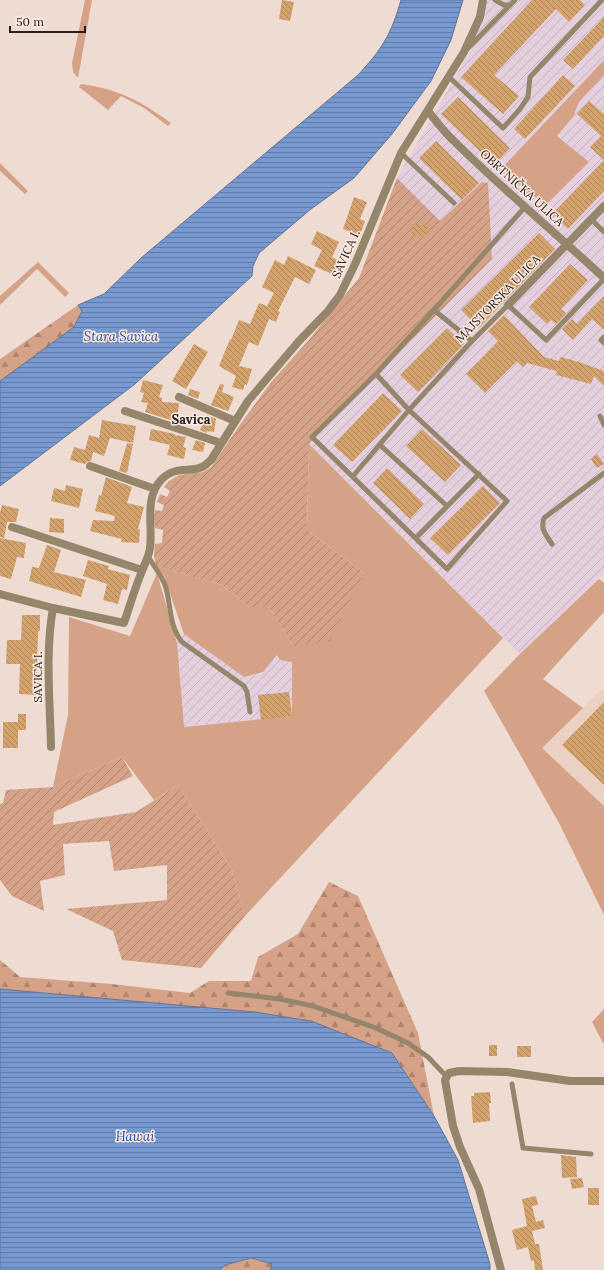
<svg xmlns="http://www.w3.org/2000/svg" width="604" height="1270" font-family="Lora,serif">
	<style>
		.built { fill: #ebd1c4 }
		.industrial { fill: url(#industrial-furrows) }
		.grass { fill: #d6a287 }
		.forest { fill: url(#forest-firs) }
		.garden { fill: url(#garden-furrows) }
		.water { fill: url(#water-rules); stroke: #5f759a }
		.building { fill: url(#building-back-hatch) }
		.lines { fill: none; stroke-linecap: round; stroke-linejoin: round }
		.service { stroke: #94856b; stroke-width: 5 }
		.minor { stroke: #94856b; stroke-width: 8 }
		.labels { text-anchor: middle; stroke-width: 3; stroke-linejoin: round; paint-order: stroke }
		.street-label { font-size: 12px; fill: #27211d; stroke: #fce9e0 }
		.water-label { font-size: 13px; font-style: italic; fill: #254e92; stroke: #fce9e0 }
		.neighbourhood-label { font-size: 13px; font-weight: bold; fill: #27211d; stroke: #fce9e0 }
	</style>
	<defs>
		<pattern id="industrial-furrows" width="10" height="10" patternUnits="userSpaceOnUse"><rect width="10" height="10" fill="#e4cfde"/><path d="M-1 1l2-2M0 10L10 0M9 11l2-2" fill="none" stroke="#c4b1be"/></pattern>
		<pattern id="forest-firs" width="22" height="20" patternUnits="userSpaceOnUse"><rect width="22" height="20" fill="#d6a287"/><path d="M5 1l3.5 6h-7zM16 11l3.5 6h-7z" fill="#ae846e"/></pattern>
		<pattern id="garden-furrows" width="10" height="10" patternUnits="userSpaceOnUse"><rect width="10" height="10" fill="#d6a287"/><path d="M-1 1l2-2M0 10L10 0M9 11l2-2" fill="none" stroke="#ae846e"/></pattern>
		<pattern id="water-rules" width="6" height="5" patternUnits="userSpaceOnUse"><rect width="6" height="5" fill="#7799d0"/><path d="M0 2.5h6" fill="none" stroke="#627ca8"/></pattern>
		<pattern id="building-back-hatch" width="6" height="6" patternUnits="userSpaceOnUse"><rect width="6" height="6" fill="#d4a36d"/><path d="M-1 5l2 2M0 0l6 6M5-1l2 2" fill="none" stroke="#ac8459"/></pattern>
	</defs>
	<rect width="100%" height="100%" fill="#eedcd3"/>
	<path class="built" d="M604,687V806L542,748Z"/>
	<path class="industrial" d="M486,0H604V60L500,170L546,204L589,162L557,136L573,117L579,102L604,75V574L520,654L309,444L492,259L482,182L440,221L397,178L473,46Z
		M203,607L293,646L292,716L179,727L169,654Z"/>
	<path class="grass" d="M85,0H92L78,78L73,72L72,63Z
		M604,60V75L579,102L573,117L557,136L589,162L546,205L500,170Z
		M81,84C118,89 141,101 171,123L168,126L144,108L121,96L108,110L79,87Z
		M0,163L28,191L25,194L0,171Z
		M38,262L69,293L65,297L37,269L0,305V296Z
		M309,444L503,638L245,916L232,870L178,785L154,800L122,757L53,787L68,715L69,617L130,636L157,573L177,643L184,727L292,716V662L280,660L277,655L263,672L244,677L184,634L164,576L156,566L222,585L249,607H269L293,646L364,573L307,530Z
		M599,579L604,583V612L543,679L583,708L542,748L604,806V915L559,823L484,691L520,654Z
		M604,1009V1043H603L592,1022Z"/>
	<path class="forest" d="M78,305L82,311L74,327L0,381V359Z
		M329,882L358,896L418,1033L434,1116L392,1053L311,1021L254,1012L0,989V960L20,977L112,984L190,993L209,981H251L258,957L298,934Z
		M251,1258L272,1264L270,1270H220L225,1265Z"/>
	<path class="garden" d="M397,178L440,221L482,182L488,183L492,259L309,444L307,530L364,573L330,641L293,646L269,607H249L222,585L156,566L154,556L155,544L162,543L163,530L155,528L154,518L155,510L162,511L164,505L157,502L160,494L167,497L170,491L164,487L169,481L179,475L203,472L211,467L244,419L272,381L307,342L359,278Z
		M122,757L133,776L54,812L53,825L136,812L178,785L232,870L245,916L201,968L122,960L113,931L66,909L167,900V865L114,871L109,841L63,844L65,875L40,881L44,911L12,896L0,880V804L3,803L6,790L53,787Z"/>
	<path class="water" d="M401,0H463L451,40L431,81L392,134L354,178L311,209L259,253L253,266L252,276L135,384L0,486V381L74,327L82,311L78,305L104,294L141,258L358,75C382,49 391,35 401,0Z
		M0,989L254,1012L311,1021L392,1053L434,1116L458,1160L490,1264V1270H270L272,1264L251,1258L225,1265L220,1270H0Z"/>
	<path class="building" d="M282,0L294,2L290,21L279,19Z
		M532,0H580L585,5L569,22L556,9L494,75L519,96L503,114L461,77Z
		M604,17V36L573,69L563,60Z
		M563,75L575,86L525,139L514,129Z
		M458,97L510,148L494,165L441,114Z
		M589,101L604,114V191L568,229L552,214L604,160L590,147L601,136L577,114Z
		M436,141L479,183L462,200L419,158Z
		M354,197L367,202L360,219L365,221L360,235L343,229Z
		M413,223L428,226L426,237L412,234Z
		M317,231L339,242L332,257L339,261L332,274L314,266L322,250L311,244Z
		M539,233L555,249L479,328L461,310Z
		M288,256L316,270L309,284L295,277L278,311L280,312L276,322L269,319L258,346L249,342L239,366L252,369L247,385L245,384L243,390L232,387L236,376L219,366L230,339L231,340L239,320L250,324L259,303L267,306L274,293L262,287L275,260L284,265Z
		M570,264L588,280L561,309L566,313L556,324L551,320L547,324L529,307Z
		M604,296V330L592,319L573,340L562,329L572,319L577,324Z
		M504,315L544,357L559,361L560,357L579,362L604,371V386L594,376L591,384L556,375L557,371L527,363L523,367L517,361L485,393L466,374L498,341L488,331Z
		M447,328L464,344L418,392L400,375Z
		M194,344L208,352L186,389L172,381Z
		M143,380L163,385L159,397L162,398V402L179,403L177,422L145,412L148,403L141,402L144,393L140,392Z
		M220,384L224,385L222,392L234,397L228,411L211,405Z
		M190,389L200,392L198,399L188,395Z
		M383,393L402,411L352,462L333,445Z
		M207,415L216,419L214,432L207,431V433L200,430Z
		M102,420L136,426L133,443L110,438L104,456L93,452L91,461L87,462L85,464L70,460L74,447L85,450L89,435L99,438Z
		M151,429L175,434V435L186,437L183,447L186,448L184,459L167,455L170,445L149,440Z
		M422,429L461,465L445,482L406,446Z
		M196,440L205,443L203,452L192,450Z
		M127,443L133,444L127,473L119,471Z
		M597,454L604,464L597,468L591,459Z
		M387,468L424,504L410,519L373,483Z
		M106,477L132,487L127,503L144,507L138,529L140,530L139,543L121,542L122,539L90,531L93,520L114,521L115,516L95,511L99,495L101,496Z
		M66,485L83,489L79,508L51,501L54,488L65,491Z
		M483,486L500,503L448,555L430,538Z
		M2,505L19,509L16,522H7L4,538L0,537V513Z
		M50,518L64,519V533L49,532Z
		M0,538L26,543L24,558L17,557L11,579L0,576Z
		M47,545L61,550L54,572L86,580L81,597L29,581L32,567L39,568Z
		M88,560L109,566L108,569L130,575L127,590L122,589L118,604L103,600L107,584L83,576Z
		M22,615H40V631H38L36,695L19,694L20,664H6L7,640H21Z
		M289,692L292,716L261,720L258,695Z
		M604,702V785L562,745Z
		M18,714H26V730H18V748H3V722H18Z
		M489,1045H497V1056H489Z
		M517,1046H531V1057H517Z
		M490,1092L491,1103H489L490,1121L473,1123L471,1096H474V1093Z
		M561,1155L576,1157L577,1177L562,1178Z
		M582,1178L584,1187L572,1189L570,1179Z
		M588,1188H599V1205H588Z
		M536,1196L538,1205L532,1206L536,1222L543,1220L545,1228L532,1231L535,1244H539L543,1270H535L534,1260L531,1261L528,1247L517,1250L512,1230L527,1226L522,1199Z"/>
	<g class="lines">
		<path class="service" d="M495,0L504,5H510
			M468,48L515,0
			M448,76L503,128L520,109L528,97L530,77L602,0
			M401,153L454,203
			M591,219L604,232
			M434,310L472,341
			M604,337L601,340L604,343
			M376,374L409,410L507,501L447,569L312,437L376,374L434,310L524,208
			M600,416L604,425
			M380,445L447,506
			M353,476L409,410L472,341L508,305L546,340L604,279
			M416,538L479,474
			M552,544C546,535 540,529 544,518L604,473
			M148,557C155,567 163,577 166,588C171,606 169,626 182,642L244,686L247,692L250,712
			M228,993L280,999L313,1006L376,1028L408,1043L428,1057L446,1076
			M512,1084L523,1148L591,1154"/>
		<path class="minor" d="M428,111C436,121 444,132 454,141C502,189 555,232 604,278
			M508,305L604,206
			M179,397L235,421
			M125,411L221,443
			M90,466L155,489
			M12,527L142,570
			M0,594L53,608L124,623C130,605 135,588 142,571C145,563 149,556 150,548C153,526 144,498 161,480C176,464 191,474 204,466C206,465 208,462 211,460L248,401L299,341L328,311L340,295L356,262L401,153L464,52L480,17L483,0
			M51,747C50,701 45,653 53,608
			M501,1270L479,1189L460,1147L453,1126L445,1080L449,1073L459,1071L507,1072L570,1081H604"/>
	</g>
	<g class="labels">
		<g class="street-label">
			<text transform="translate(522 188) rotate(42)" y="4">OBRTNIČKA ULICA</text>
			<text transform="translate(346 254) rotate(-66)" y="4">SAVICA I.</text>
			<text transform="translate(498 299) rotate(-46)" y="4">MAJSTORSKA ULICA</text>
			<text transform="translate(38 677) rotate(-90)" y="4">SAVICA I.</text>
		</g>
		<g class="water-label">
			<text x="121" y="341">Stara Savica</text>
			<text x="135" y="1141">Hawai</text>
		</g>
		<g class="neighbourhood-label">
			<text x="191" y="424">Savica</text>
		</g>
	</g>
	<path d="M10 26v6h75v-6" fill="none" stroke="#27211d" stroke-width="2"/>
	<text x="16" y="26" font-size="12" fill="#27211d" stroke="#fce9e0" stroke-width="3" paint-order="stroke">50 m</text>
</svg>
